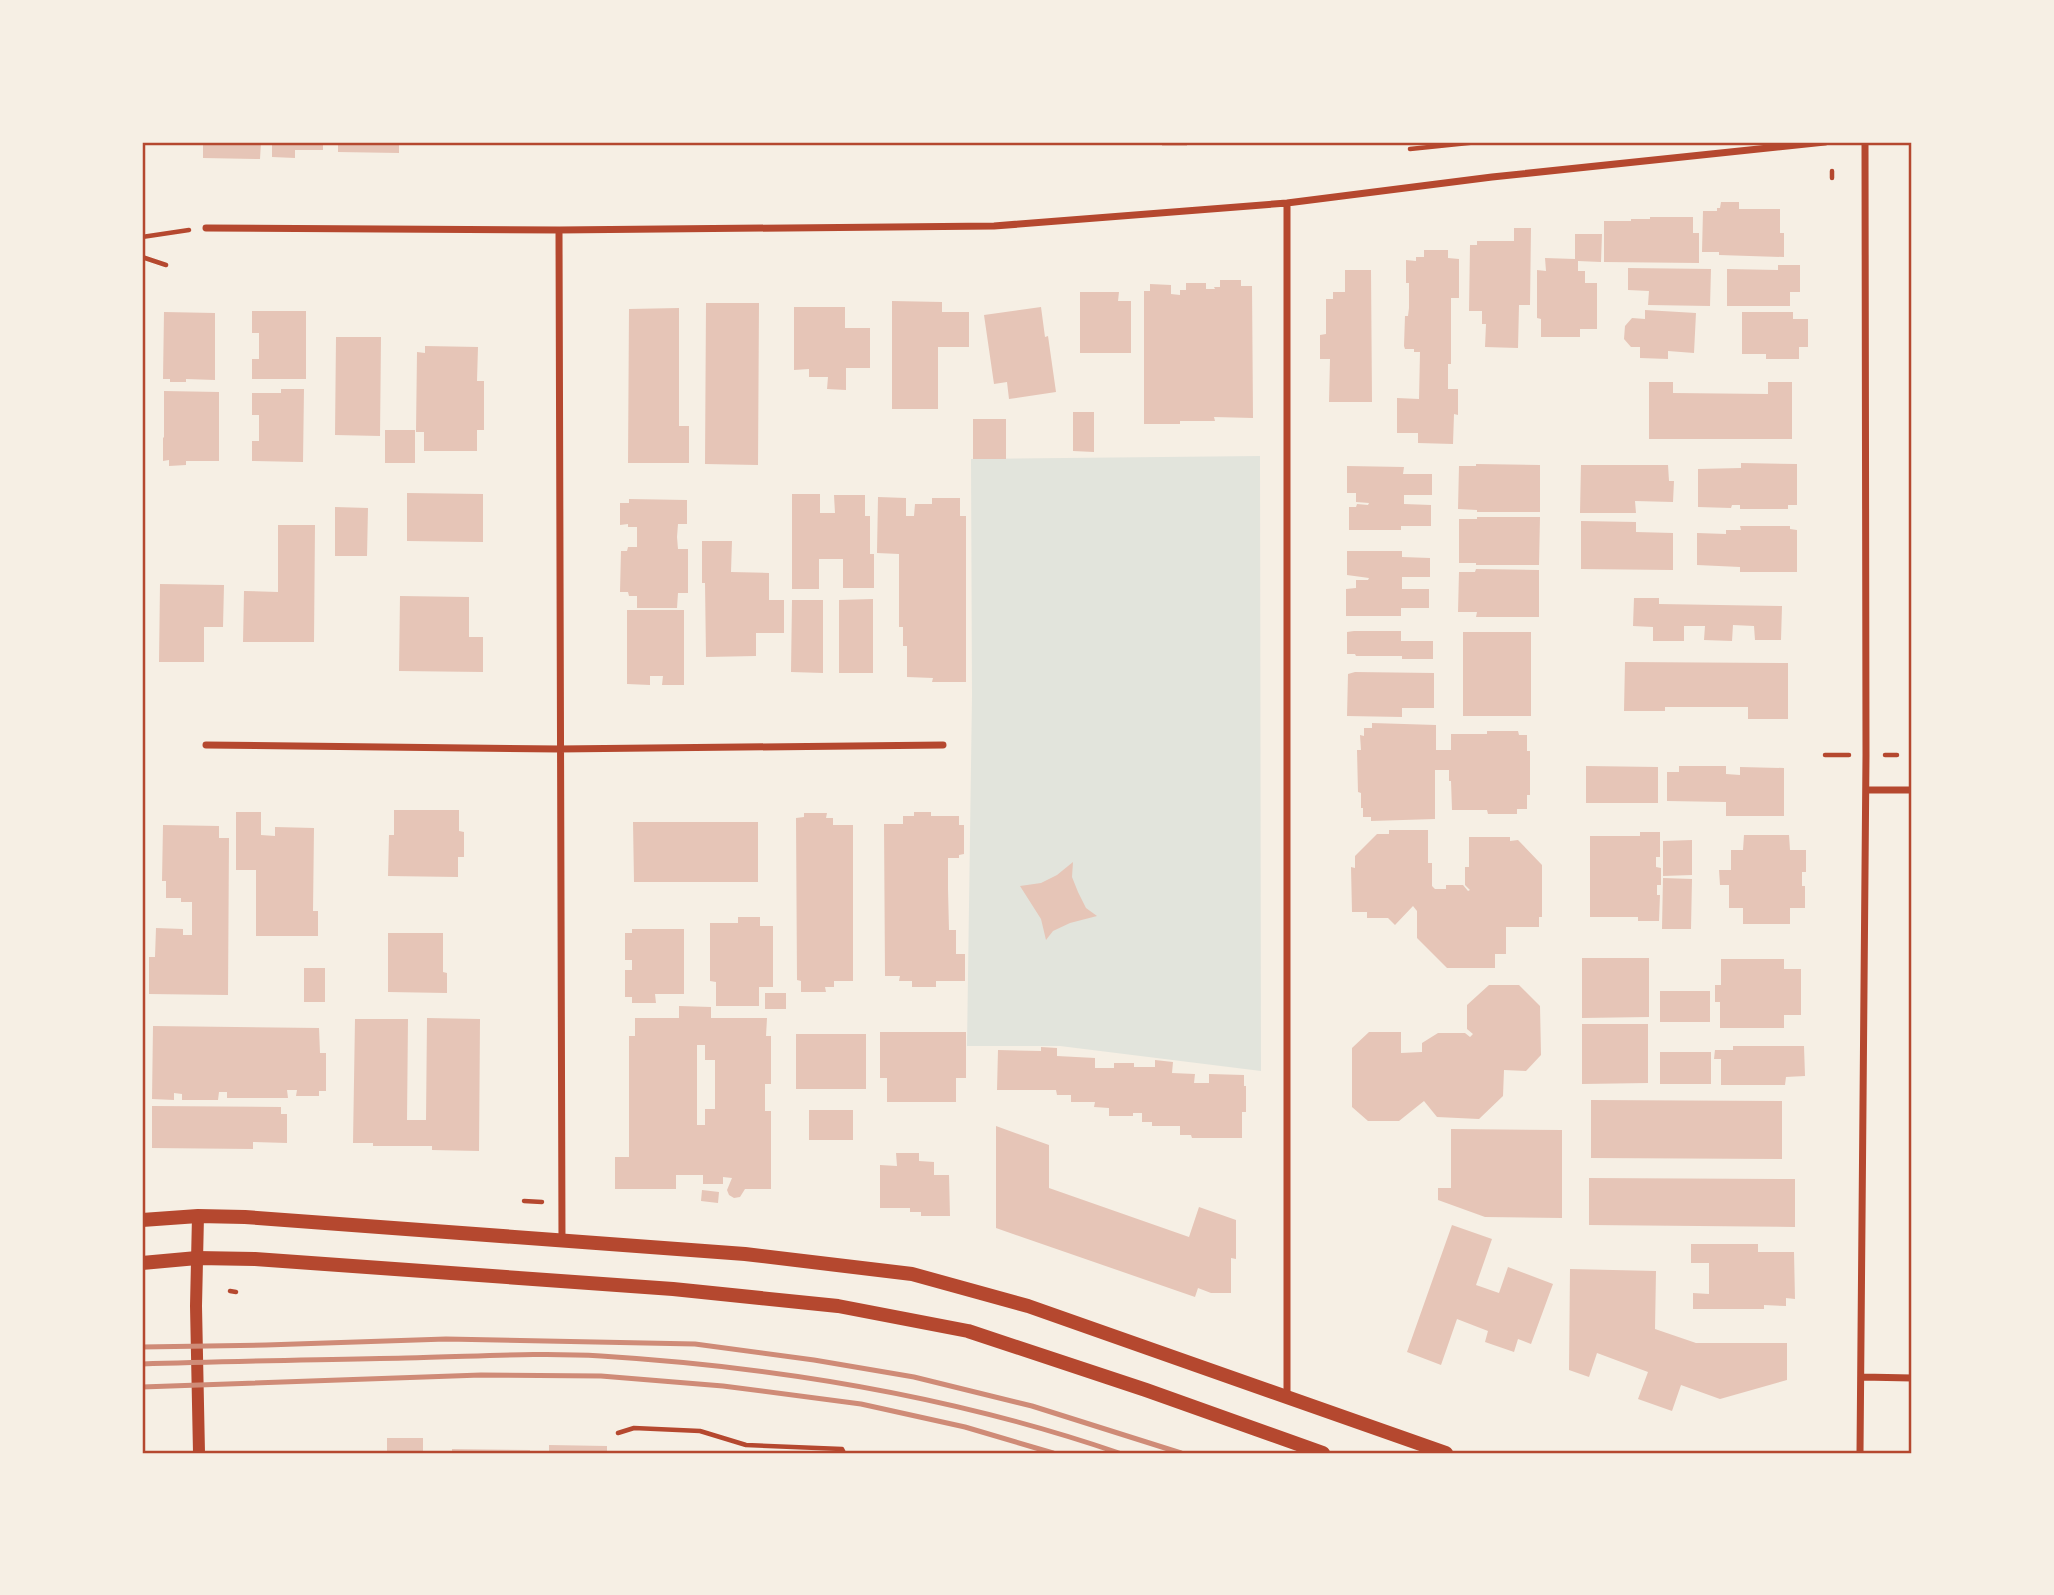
<svg xmlns="http://www.w3.org/2000/svg" width="2054" height="1595" font-family="Inter,sans-serif">
	<style>
		.green { fill: #e2e4dc }
		.building { fill: #e6c5b7; fill-rule: evenodd }
		.lines { fill: none; stroke-linecap: round; stroke-linejoin: round }
		.path { stroke: #b5482f; stroke-width: 4.5 }
		.minor { stroke: #b5482f; stroke-width: 7 }
		.tertiary { stroke: #b5482f; stroke-width: 12 }
		.secondary { stroke: #b5482f; stroke-width: 14 }
		.rail { stroke: #cf8b77; stroke-width: 5 }
		.neatline { fill: none; stroke: #b5482f; stroke-width: 2.5 }
	</style>
	<rect width="100%" height="100%" fill="#f6efe4"/>
	<path class="green" d="M1260,456L1261,1071L1060,1046H967L972,696L971,459Z"/>
	<path class="building" d="M203,142H261L260,159L203,158Z
		M272,142H323V150H295V158L272,157Z
		M338,142H399V153L338,152Z
		M432,142H488V145H432Z
		M1012,142H1067V145H1012Z
		M1162,142H1187V146H1162Z
		M1721,202H1739V209H1780V233H1784V257L1719,255V252H1702L1703,211H1717V208H1720Z
		M1650,217H1693V233H1699V263L1604,262V221H1631V219H1650Z
		M1514,228H1531L1530,305H1519L1518,348L1485,347L1486,324H1482V311H1469L1470,245H1477V241H1514Z
		M1575,234H1602L1601,262L1578,261V271H1585V283H1597V329H1580V337H1541V319L1537,318V270L1546,271L1545,258L1575,259Z
		M1424,250H1448V258L1459,259V298H1451V364H1448V389H1458V415L1454,414L1453,444L1418,443V433H1397V398L1419,399L1420,352H1414V349H1405L1404,346L1405,316H1408L1409,308V283H1406V260L1416,261V257H1424Z
		M1778,265H1800V292H1790V306H1727V269L1778,270Z
		M1628,268L1711,269L1710,306L1648,305L1649,291L1628,290Z
		M1345,270H1371L1372,402H1329L1330,359H1320V335L1326,334V299H1333V292H1345Z
		M1220,280H1241V286H1252L1253,418L1214,417L1215,421H1180V424H1144V291H1150V284L1171,285V294L1180,295V290H1186V283H1206V289H1215L1214,287H1220Z
		M1080,292H1119L1118,301H1131V353H1080Z
		M892,301L942,302V312H969V347H938V409H892Z
		M706,303H759L758,465L705,464Z
		M794,307H845V328H870V368H846V390L827,389L828,377H809V369L794,370Z
		M1041,307L1045,337L1048,336L1056,392L1009,399L1007,382L994,384L984,315Z
		M679,308V426H689V463H628L629,309Z
		M1645,310L1696,313L1694,353L1668,351V359L1640,358V347H1631L1624,339L1625,326L1632,318L1645,319Z
		M252,311H306V379H252V359H259V333H252Z
		M164,312L215,313V380L186,379V382H170V379H163Z
		M1742,312H1793V319H1808V347H1799V359H1766V354H1742Z
		M336,337H381L380,436L335,435Z
		M425,346L478,347L477,381H484V430H477V451H424V432H416L417,352L425,353Z
		M1649,382H1673V393L1768,394V382H1792V439H1649Z
		M281,389H304L303,462L252,461V441H259V415H252V393H281Z
		M164,391L219,392V461H186V465L169,466V460L163,461V438L164,437Z
		M1073,412H1094V452L1073,451Z
		M973,419H1006V459H973Z
		M385,430H415V463H385Z
		M1741,463L1797,464V505H1788V509H1740V505H1732L1731,508L1698,507V469L1741,468Z
		M1476,464L1540,465V512H1477V510L1458,509L1459,466H1476Z
		M1581,465H1668L1669,481H1674L1673,502L1635,501L1636,513H1580Z
		M1347,466L1404,467L1403,474H1432V495H1404V504L1431,505V526H1401V530H1349V507H1356L1357,504L1368,505L1369,503L1356,502V493H1347Z
		M407,493L483,494V542L407,541Z
		M792,494H820V513H835L834,495H865V516H870V554H874V588H843V559H819V589H792Z
		M878,497L906,498V516H914L915,504H932V498H960V516H966V682H932L933,678L907,677V646H903V627H899V554L877,553Z
		M629,499L687,500V524H678L677,537L678,549H688V593H678L677,608H637V596H629L628,592H620L621,551H627L628,547H637V527H628V524L620,525V503H629Z
		M335,507L368,508L367,556H335Z
		M1477,517H1540L1539,565H1476V563H1459V519H1477Z
		M1581,521L1636,522V532L1673,533V570L1581,569Z
		M278,525H315L314,642H243L244,591L278,592Z
		M1740,526H1790V529L1797,530V572H1740V567L1697,565V533L1726,534V530H1741Z
		M702,541H732L731,572L769,573V600H784V633H756V656L706,657L705,583H702Z
		M1347,551H1402V557L1430,558V577H1402V589H1429V608H1401V616H1346V589L1356,588V580H1368L1369,578L1347,575Z
		M1476,569L1539,570V617H1476L1477,612H1458L1459,572H1475Z
		M160,584L224,585L223,627H204V662H159Z
		M400,596L469,597V637H483V672L399,671Z
		M1634,598H1659V604L1782,606L1781,640H1755L1754,626L1733,625L1732,641L1704,640L1705,626H1684V641H1653V627L1633,626Z
		M873,599V673H839V600Z
		M792,600H823V673L791,672Z
		M627,610H684V685H662L663,676H650V685L627,684Z
		M1354,631H1401V641H1433V659H1402V656H1356L1355,654H1347V632Z
		M1463,632H1531V716H1463Z
		M1625,662L1788,663V719H1748V707H1665V711H1624Z
		M1355,672L1434,673V708H1402V717L1347,716L1348,674Z
		M1372,723L1436,725V750H1451V734H1487V731H1518L1519,735H1527V751H1530V795H1527V809H1517V814H1488L1487,810H1452L1451,781H1449V770H1435V819L1371,821V817H1363V808H1361V793L1358,792L1357,750H1361L1360,735L1364,736V728H1372Z
		M1586,766L1658,767V803H1586Z
		M1679,766H1726V774L1740,775V767L1784,768V816H1726V802L1667,801V772H1679Z
		M394,810H459V831L464,832V857H458V877L388,876L389,835H394Z
		M236,812H261V835L275,836V827L314,828L313,911H318V936H256V870H236Z
		M914,812H931V816H959V825H964V854L959,855V858H948V889L949,930H956V954H965V981H936V987H912V981H899L900,976H885L884,824H903V816H914Z
		M804,813H827L826,818H833V825H853V981H834V987H825L826,992H801V981L797,980L796,818L804,817Z
		M633,822H758V882H634Z
		M163,825L219,826V838H229L228,995L149,994V957H155L156,928L183,929V935H192V902H181V898H166V881H162Z
		M1389,830H1428V863H1432V886L1435,889H1446V885H1463L1468,891L1470,890L1465,885V867H1469V837H1510V841L1518,840L1542,865V917H1539V927H1506V954H1495V968H1447L1417,938V911L1413,906L1395,925L1388,918H1367V912H1352L1351,867L1355,868V856L1377,834H1389Z
		M1640,832H1660V857H1656V867L1661,868V885H1657V895H1660L1659,921H1638V917H1590V836H1640Z
		M1744,835H1789L1790,850H1806V872H1802V886H1805V908H1790V924H1743V908H1729V885H1720L1719,870H1731V850H1743Z
		M1692,840V875L1663,876V841Z
		M1073,862L1072,877L1078,892L1086,908L1097,916L1070,923L1053,931L1046,940L1041,919L1020,886L1041,883L1057,875Z
		M1663,878L1692,879L1691,929H1662Z
		M738,917H760V926H773V987H759V1006H716V982L710,981V923H738Z
		M632,929H684V994H655L656,1003H632V997H625V970H632V960H625V933H632Z
		M388,933H443V972L447,973V993L388,992Z
		M1582,958H1649V1017L1582,1018Z
		M1721,959H1784V969H1801V1015H1784V1028H1720V1002H1715V985H1721Z
		M304,968H325V1002H304Z
		M1489,985H1519L1540,1006L1541,1055L1526,1071L1504,1070L1503,1096L1479,1119L1437,1117L1424,1101L1399,1121H1368L1352,1107V1048L1369,1032H1401V1053L1422,1052V1043L1438,1033H1465L1470,1037L1473,1034L1467,1029V1005Z
		M1660,991H1710V1022H1660Z
		M765,993H786V1009H765Z
		M679,1006L711,1007V1018H767L766,1036H771V1084H765V1111H771V1189H745L740,1197L734,1198L729,1195L727,1190L732,1178L723,1177V1184H703V1175H676V1189H615V1157H629V1036H635V1018H679ZM697,1045H705V1060H715V1109H705V1125H697Z
		M427,1018L480,1019L479,1151L432,1150V1146H373V1143H353L355,1019H408L407,1120H426Z
		M1582,1024H1648V1083L1582,1084Z
		M153,1026L319,1028L320,1053H326V1091H319V1096H296L297,1090H287L288,1098H227V1092H219L218,1100H182V1094L174,1093V1100L152,1099Z
		M880,1032H966V1078H956V1102H887V1078H880Z
		M796,1034H866V1089H796Z
		M1733,1046H1804L1805,1076L1786,1077L1785,1085H1721V1059H1714L1715,1050H1733Z
		M1041,1047L1057,1048V1056L1095,1058V1068H1114V1063H1134V1067H1155V1060L1173,1062L1172,1073L1195,1074L1194,1083H1209V1074L1244,1075V1086H1246V1112H1242V1138H1192L1191,1135H1180V1126H1152V1122H1142V1113H1133V1116H1109V1108L1094,1107L1095,1102H1071V1095H1057L1056,1090H997L998,1050L1041,1051Z
		M1660,1052H1711V1084H1660Z
		M1591,1100L1782,1101V1159L1591,1158Z
		M152,1106L281,1107V1114H287V1143L253,1142V1149L152,1148Z
		M809,1110H853V1140H809Z
		M996,1126L1049,1145V1188L1189,1237L1199,1207L1236,1220V1259L1231,1258V1293H1211L1198,1288L1195,1297L996,1228Z
		M1451,1129L1562,1130V1218L1485,1217L1438,1200V1188H1451Z
		M896,1153H919V1161L934,1162V1175H949L950,1216H921V1212H910V1208H880V1165L897,1166Z
		M1589,1178L1795,1179V1227L1589,1225Z
		M702,1190L719,1192L718,1203L701,1201Z
		M1452,1225L1492,1239L1476,1285L1499,1293L1508,1267L1553,1284L1531,1344L1518,1339L1514,1352L1485,1342L1488,1331L1457,1319L1441,1365L1407,1352Z
		M1691,1244H1758V1252H1794L1795,1299L1786,1298V1306L1764,1305V1309H1693V1293L1709,1294V1263H1691Z
		M1570,1269L1656,1271L1655,1329L1696,1343H1787V1380L1720,1399L1681,1385L1672,1411L1638,1399L1648,1372L1597,1353L1589,1377L1569,1370Z
		M387,1438H423V1453H387Z
		M549,1445L607,1446V1453H549Z
		M452,1449L530,1450V1453H452Z"/>
	<g class="lines">
		<path class="path" d="M1410,149L1478,142
			M1832,171V178
			M142,237L189,230
			M142,257L166,265
			M1825,755H1849
			M1885,755H1897
			M524,1201L542,1202
			M230,1291L236,1292
			M618,1433L634,1428L700,1431L746,1445L842,1449L844,1453"/>
		<path class="minor" d="M1287,203V1396
			M206,228L559,230L994,226L1287,203L1492,177L1825,142
			M559,230L562,1241
			M206,745L559,749L943,745
			M1866,790H1912
			M1862,1377L1912,1378
			M1860,1453L1866,755L1865,142"/>
		<path class="tertiary" d="M198,1216L196,1306L199,1453"/>
		<path class="secondary" d="M142,1220L198,1216L245,1217L745,1254L912,1274L1028,1306L1446,1453
			M142,1263L197,1258L255,1259L673,1289L838,1306L968,1331L1146,1390L1323,1453"/>
		<path class="rail" d="M142,1347L266,1345L446,1339L695,1344L814,1360L914,1377L1032,1406L1181,1453
			M142,1364C230,1361 318,1360 406,1358C470,1357 537,1352 601,1356C777,1367 953,1396 1119,1453
			M142,1387L481,1375L601,1376L723,1386L861,1404L965,1427L1053,1453"/>
	</g>
	<rect width="2054" height="1595" fill="none" stroke="#f6efe4" stroke-width="287"/>
	<rect x="144" y="144" width="1766" height="1308" class="neatline"/>
</svg>
